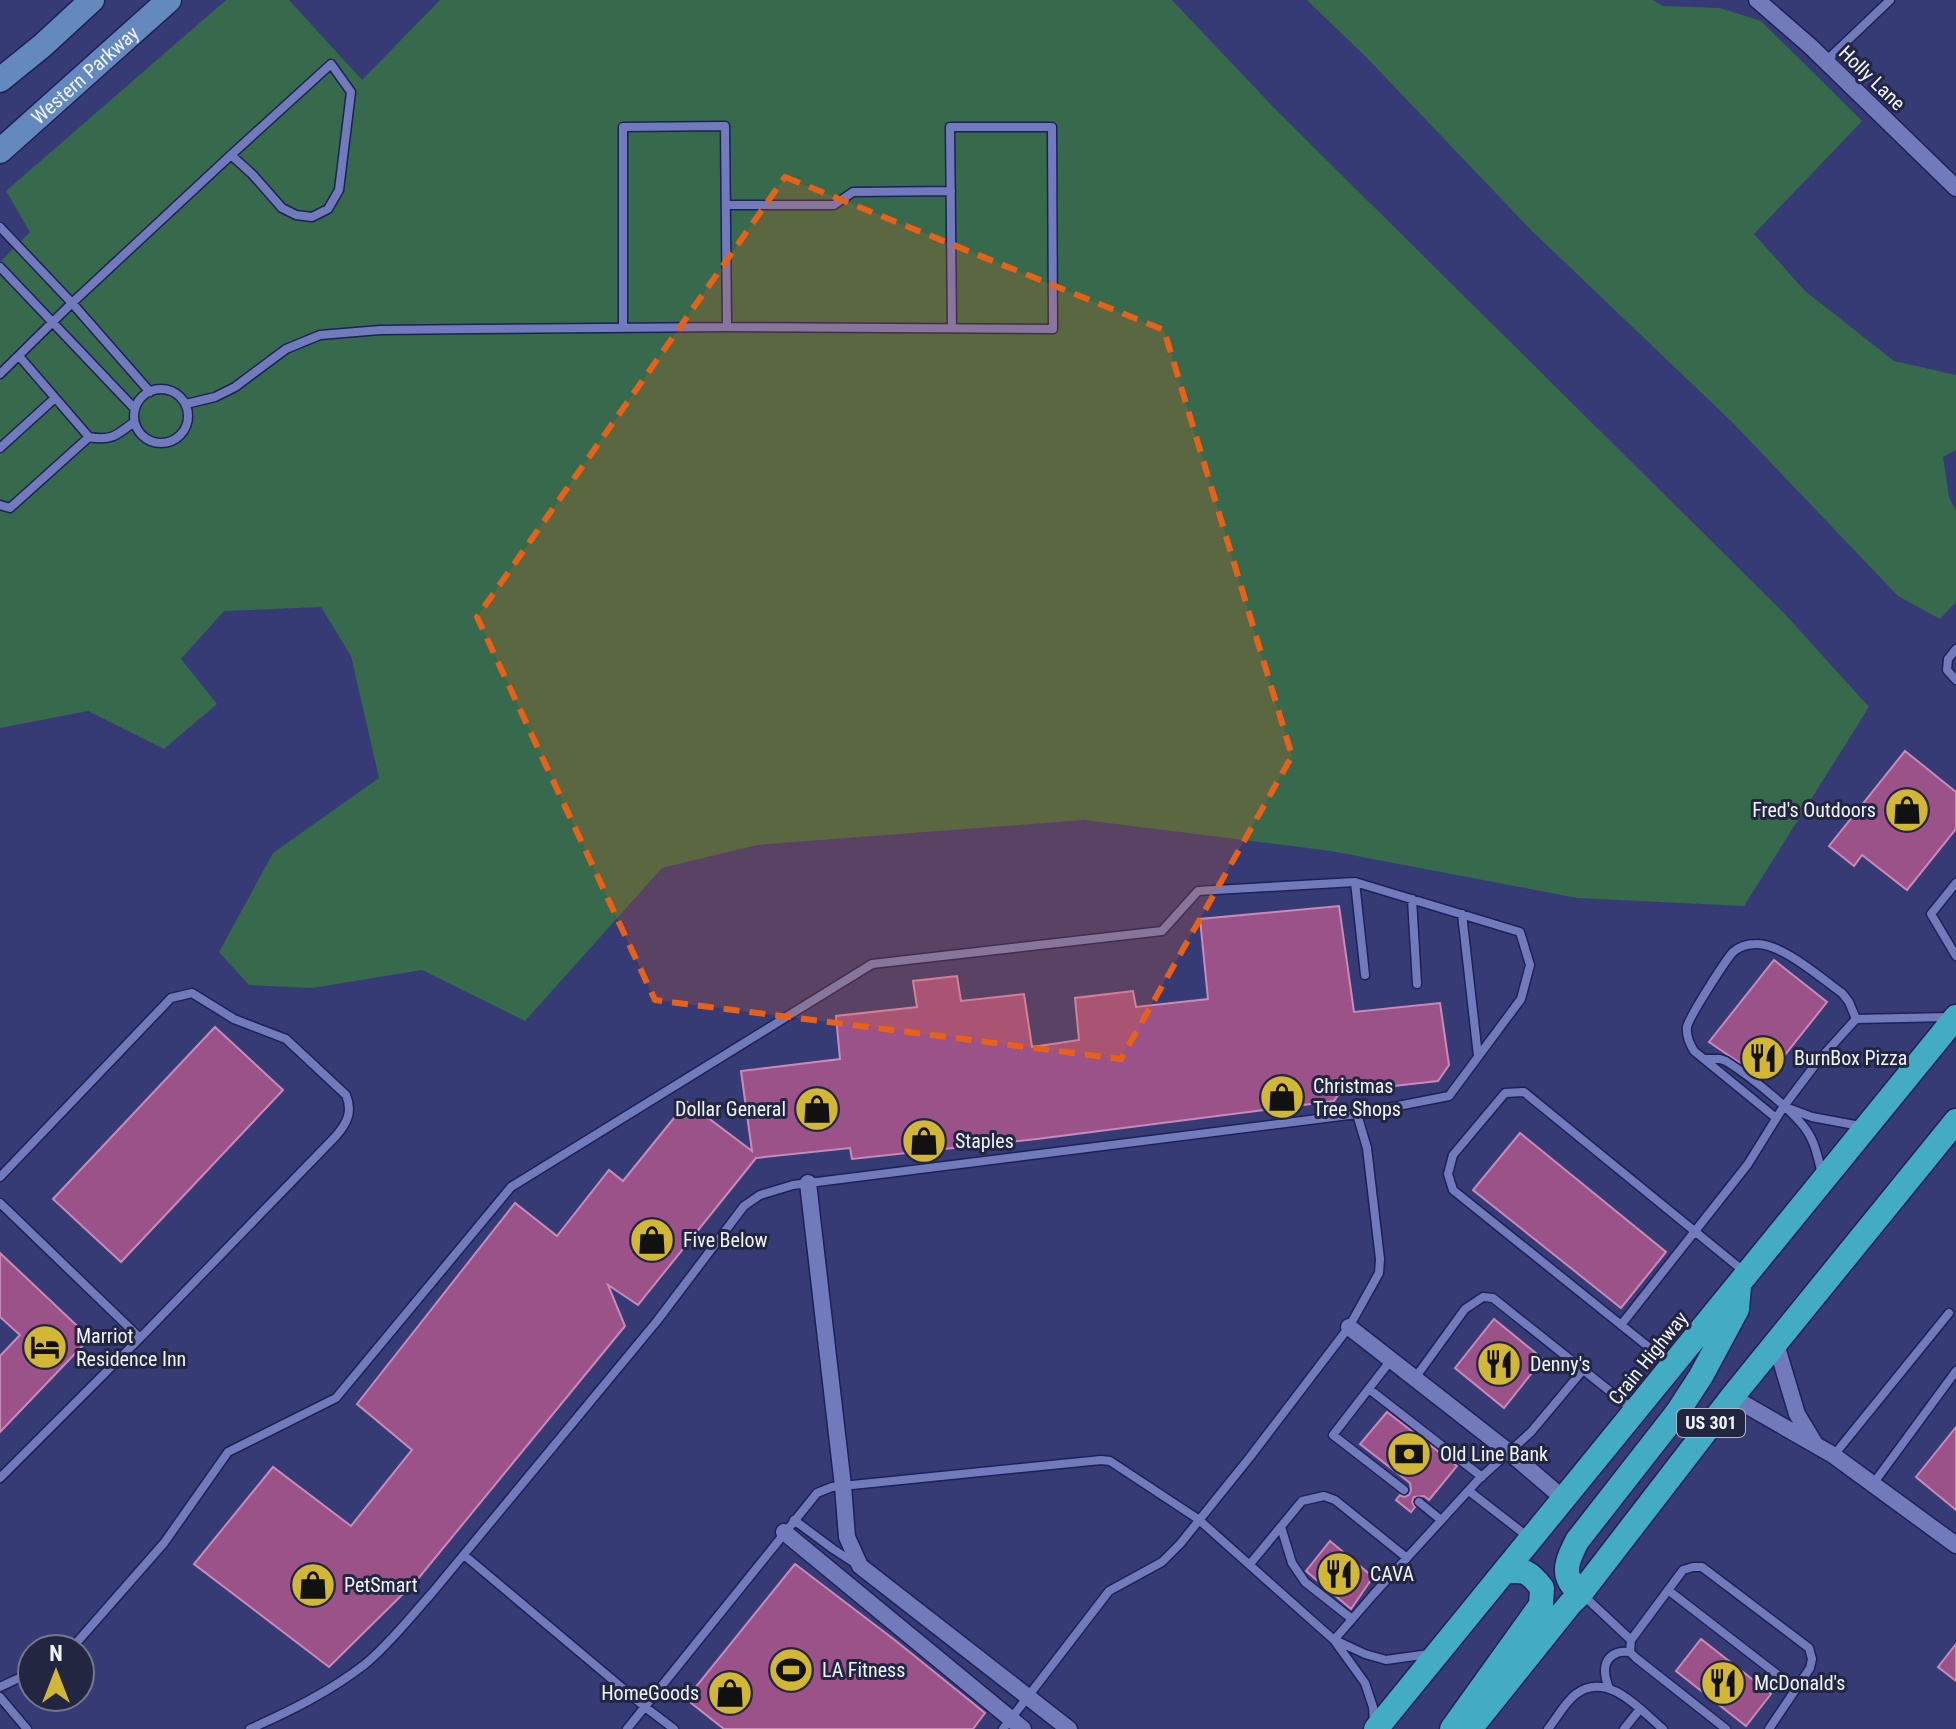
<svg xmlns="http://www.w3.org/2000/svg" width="1956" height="1729" font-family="'Roboto Condensed',sans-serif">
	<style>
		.green { fill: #37694c }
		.building { fill: #9a5289; stroke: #ca8ab9; stroke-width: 2 }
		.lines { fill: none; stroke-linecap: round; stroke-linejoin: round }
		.lane-casing { stroke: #1e2058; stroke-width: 11 }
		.street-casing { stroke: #1e2058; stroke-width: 19 }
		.secondary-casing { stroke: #1e2058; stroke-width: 27 }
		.highway-casing { stroke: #1e2058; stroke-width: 27 }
		.lane { stroke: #717bbc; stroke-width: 8 }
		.street { stroke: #717bbc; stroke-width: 16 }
		.secondary { stroke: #6489be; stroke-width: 24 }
		.highway { stroke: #44abc4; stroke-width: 24 }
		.marked { fill: #e86118; fill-opacity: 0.2; stroke: #e86118; stroke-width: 6; stroke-dasharray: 16 10; stroke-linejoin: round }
		.labels { text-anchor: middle; stroke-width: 6; stroke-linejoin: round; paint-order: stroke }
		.shield { fill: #232641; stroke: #b3b6c2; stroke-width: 2 }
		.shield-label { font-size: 18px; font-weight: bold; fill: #f1f3fa }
		.street-label { font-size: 20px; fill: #f1f3fa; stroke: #232641 }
		.poi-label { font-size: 20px; fill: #f1f3fa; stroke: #232641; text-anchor: start }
	</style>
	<rect width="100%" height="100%" fill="#363b76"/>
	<path class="green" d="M226,0H289L362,80L440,0H1172L1275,109L1783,612L1869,707L1744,906L1577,898L1331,851L1084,820L757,845L662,868L525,1021L422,970L312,988L249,985L219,952L273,853L379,778L351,656L321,607L224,611L181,659L217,704L164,749L88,711L0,728V262L30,232L6,191Z
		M1307,0H1653L1663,6L1720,8L1761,21L1862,121L1754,234L1805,291L1894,361L1956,375V450L1943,457L1949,497L1956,511V602L1940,619L1898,596L1733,423L1531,230L1367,58Z"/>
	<path class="building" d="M1905,751L1956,792V829L1907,890L1862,855L1854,866L1829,846Z
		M1339,906L1354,1012L1440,1003L1449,1065L1438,1081L1340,1092L1334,1101L1037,1139L852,1159L850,1148L756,1158L638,1305L608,1285L625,1326L417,1580L329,1667L194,1564L273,1467L351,1526L412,1450L357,1404L515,1203L557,1236L609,1170L623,1181L687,1102L752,1151L741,1071L840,1059L836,1016L917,1007L913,981L957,976L961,1001L1024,994L1032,1047L1079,1040L1075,998L1133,991L1136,1007L1208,999L1200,919Z
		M1774,960L1827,1002L1765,1080L1709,1042Z
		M215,1027L283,1090L121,1262L53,1199Z
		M1520,1133L1666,1252L1621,1308L1473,1190Z
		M0,1253L90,1338L0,1432V1356L20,1335L0,1317Z
		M1494,1319L1543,1359L1504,1408L1455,1368Z
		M1387,1412L1457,1466L1429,1500L1424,1496L1414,1497L1412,1502L1415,1507L1411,1512L1396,1500L1400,1495L1404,1497L1409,1495L1411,1490L1410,1483L1360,1444Z
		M1956,1427V1510L1916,1477Z
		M1330,1541L1373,1577L1351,1609L1306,1571Z
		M795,1564L896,1641L985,1713L973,1729H724L686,1699Z
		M1701,1639L1771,1694L1746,1726L1676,1671Z
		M1956,1644V1681L1938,1667Z"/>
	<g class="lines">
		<g class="lane-casing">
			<path id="lane" d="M1826,61L1890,0
				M726,205H834L853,192L951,191
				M0,227L72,303L150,392
				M0,267L135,409
				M623,328V127L725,126L727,327
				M0,374L72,303L231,155L252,174L282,208L296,215L312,217L328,209L339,190L351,92L331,64L231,155
				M134 416a27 27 0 1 1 54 0a27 27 0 1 1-54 0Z
				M186,404L215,397L235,387L286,349L320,335L380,330L475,329L727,327L1053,329L1052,127H950L952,328
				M89,437C111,441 116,436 134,422
				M0,448L55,398
				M0,505L10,508L89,437L19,356
				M1956,649L1948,659L1947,670L1956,680
				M1355,882L1365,975
				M1956,883L1931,914L1956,956
				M1412,899L1417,984
				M1462,914L1478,1056
				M1704,1059H1720L1726,1061C1748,1075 1801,1115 1811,1138C1817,1149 1819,1163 1822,1175
				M1788,1108L1812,1117L1860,1126
				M1776,1118L1694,1051C1689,1043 1686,1036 1687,1027C1689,1017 1725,961 1733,952C1740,946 1747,944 1756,944C1781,943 1821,978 1842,993L1849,1002L1856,1019
				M0,1177L171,998L192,993L234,1019L286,1039L346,1095C353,1112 347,1123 336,1136L140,1338L0,1203
				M1621,1325L1748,1164L1784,1106L1818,1061L1856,1019L1949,1017
				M1391,1360L1333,1435L1404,1490
				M1671,1365L1453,1190L1448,1174L1453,1155L1505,1093L1524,1092L1746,1273
				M1415,1378L1465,1309L1483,1297L1493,1298L1631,1408
				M1369,1389L1482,1477
				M1834,1455L1949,1313
				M0,1478L140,1338
				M1873,1484L1956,1371
				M1469,1491L1527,1536
				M1419,1502L1441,1520
				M794,1520L833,1549L856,1564
				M1281,1527L1292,1563L1305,1582L1352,1619
				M464,1555L645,1707L674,1729
				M1250,1564L1302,1501L1324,1496L1335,1500L1407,1558
				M1668,1590L1796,1689
				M1584,1596L1631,1640L1683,1570L1693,1567H1702L1809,1648L1812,1659L1810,1668L1769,1729
				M1334,1640L1373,1595L1478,1480L1531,1432L1583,1370
				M1335,1640L1365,1654L1386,1660L1429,1654
				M1631,1640L1630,1652L1636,1658L1726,1729
				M71,1649L164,1543L228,1452L336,1398L511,1187L872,964L1162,931L1198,891L1355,882L1520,932L1530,965L1521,999L1449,1096L1357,1114
				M0,1687L32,1672
				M1609,1688C1604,1676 1601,1659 1617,1653C1621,1651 1626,1652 1630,1652
				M0,1697L27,1729
				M250,1729C290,1711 329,1692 364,1665C388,1646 412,1615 432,1593L657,1321L744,1206L760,1195L793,1185L1357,1114L1367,1148L1380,1259L1379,1273L1349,1327L1250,1457L1180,1544L1162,1562L1109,1591L1003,1729
				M627,1729L817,1493L832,1487L1101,1460L1110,1461L1198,1519L1334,1640L1365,1683L1373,1707L1374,1722
				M1548,1729C1557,1718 1565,1702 1576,1694C1608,1670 1641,1711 1663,1729
				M1624,1729L1640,1709"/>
		</g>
		<g class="street-casing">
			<path id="street" d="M1757,0L1810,46L1956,188
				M808,1183L843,1486L847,1537L860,1566L1069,1729
				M1349,1327L1509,1452L1564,1499
				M1776,1344L1797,1414L1815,1444
				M1732,1397L1833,1455L1956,1545
				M784,1532L1023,1729"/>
		</g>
		<g class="secondary-casing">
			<g id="secondary">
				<path d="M0,80L42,46L92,0"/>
				<path id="s1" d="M0,151L169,0"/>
			</g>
		</g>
		<g class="highway-casing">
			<path id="highway" d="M1581,1593C1559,1577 1567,1561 1577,1541L1677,1413L1701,1376L1737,1309L1739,1286
				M1376,1729L1956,1017
				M1452,1729L1541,1605L1542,1588C1529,1571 1524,1569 1504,1572
				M1470,1729L1570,1604L1581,1593L1732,1397L1956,1121"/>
		</g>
		<use href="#lane" class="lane"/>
		<use href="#street" class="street"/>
		<use href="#secondary" class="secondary"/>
		<use href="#highway" class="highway"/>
	</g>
	<path class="marked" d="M785,177L1164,330L1292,756L1121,1059L655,1000L477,617Z"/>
	<defs>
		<g id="shop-disc" transform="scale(2.3)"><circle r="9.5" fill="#d2b736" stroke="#232641"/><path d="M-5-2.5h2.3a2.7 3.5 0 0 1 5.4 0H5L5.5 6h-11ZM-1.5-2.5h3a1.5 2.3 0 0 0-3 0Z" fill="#111"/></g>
		<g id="restaurant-disc" transform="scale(2.3)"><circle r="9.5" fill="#d2b736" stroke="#232641"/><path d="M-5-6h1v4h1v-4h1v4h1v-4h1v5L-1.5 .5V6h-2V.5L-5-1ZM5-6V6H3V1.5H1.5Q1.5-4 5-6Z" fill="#111"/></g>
		<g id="hotel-disc" transform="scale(2.3)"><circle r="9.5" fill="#d2b736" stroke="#232641"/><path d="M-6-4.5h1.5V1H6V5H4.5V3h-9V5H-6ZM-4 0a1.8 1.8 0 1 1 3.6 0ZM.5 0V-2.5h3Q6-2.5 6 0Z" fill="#111"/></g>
		<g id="bank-disc" transform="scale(2.3)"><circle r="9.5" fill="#d2b736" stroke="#232641"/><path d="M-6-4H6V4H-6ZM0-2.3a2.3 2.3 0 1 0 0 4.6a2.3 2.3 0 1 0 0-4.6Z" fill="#111"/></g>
		<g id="stadium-disc" transform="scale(2.3)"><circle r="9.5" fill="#d2b736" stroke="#232641"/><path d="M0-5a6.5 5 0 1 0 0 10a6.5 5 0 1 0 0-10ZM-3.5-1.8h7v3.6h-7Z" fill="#111"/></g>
	</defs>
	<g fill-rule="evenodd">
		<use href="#shop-disc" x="1907" y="810"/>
		<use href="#restaurant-disc" x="1763" y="1058"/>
		<use href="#shop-disc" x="1282" y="1097"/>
		<use href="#shop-disc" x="817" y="1109"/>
		<use href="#shop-disc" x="924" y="1141"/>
		<use href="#shop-disc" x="652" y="1240"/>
		<use href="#hotel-disc" x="45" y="1347"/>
		<use href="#restaurant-disc" x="1499" y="1364"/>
		<use href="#bank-disc" x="1409" y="1454"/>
		<use href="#restaurant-disc" x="1339" y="1574"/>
		<use href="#shop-disc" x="313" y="1585"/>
		<use href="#stadium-disc" x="791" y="1670"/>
		<use href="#restaurant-disc" x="1723" y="1683"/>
		<use href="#shop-disc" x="730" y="1693"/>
	</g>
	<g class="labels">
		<rect class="shield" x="1677" y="1409" width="68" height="28" rx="6"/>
		<g class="shield-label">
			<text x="1711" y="1429">US 301</text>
		</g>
		<g class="street-label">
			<text dy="7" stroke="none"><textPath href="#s1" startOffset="114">Western Parkway</textPath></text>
			<text transform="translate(1872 78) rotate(44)" y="7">Holly Lane</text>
			<text transform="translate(1648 1358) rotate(-51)" y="7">Crain Highway</text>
		</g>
		<g class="poi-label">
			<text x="1876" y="817" text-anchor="end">Fred's Outdoors</text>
			<text x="1794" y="1065">BurnBox Pizza</text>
			<text x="1313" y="1093">Christmas<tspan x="1313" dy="23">Tree Shops</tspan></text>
			<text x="786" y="1116" text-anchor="end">Dollar General</text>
			<text x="955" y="1148">Staples</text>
			<text x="683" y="1247">Five Below</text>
			<text x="76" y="1343">Marriot<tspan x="76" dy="23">Residence Inn</tspan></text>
			<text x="1530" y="1371">Denny's</text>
			<text x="1440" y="1461">Old Line Bank</text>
			<text x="1370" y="1581">CAVA</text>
			<text x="344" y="1592">PetSmart</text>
			<text x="822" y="1677">LA Fitness</text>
			<text x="1754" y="1690">McDonald's</text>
			<text x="699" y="1700" text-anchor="end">HomeGoods</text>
		</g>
	</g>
	<g transform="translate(56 1673)"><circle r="38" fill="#232641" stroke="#75788b" stroke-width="2"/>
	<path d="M0-6L14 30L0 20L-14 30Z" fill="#d2b736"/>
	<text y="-12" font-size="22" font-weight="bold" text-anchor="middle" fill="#f1f3fa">N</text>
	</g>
</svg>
